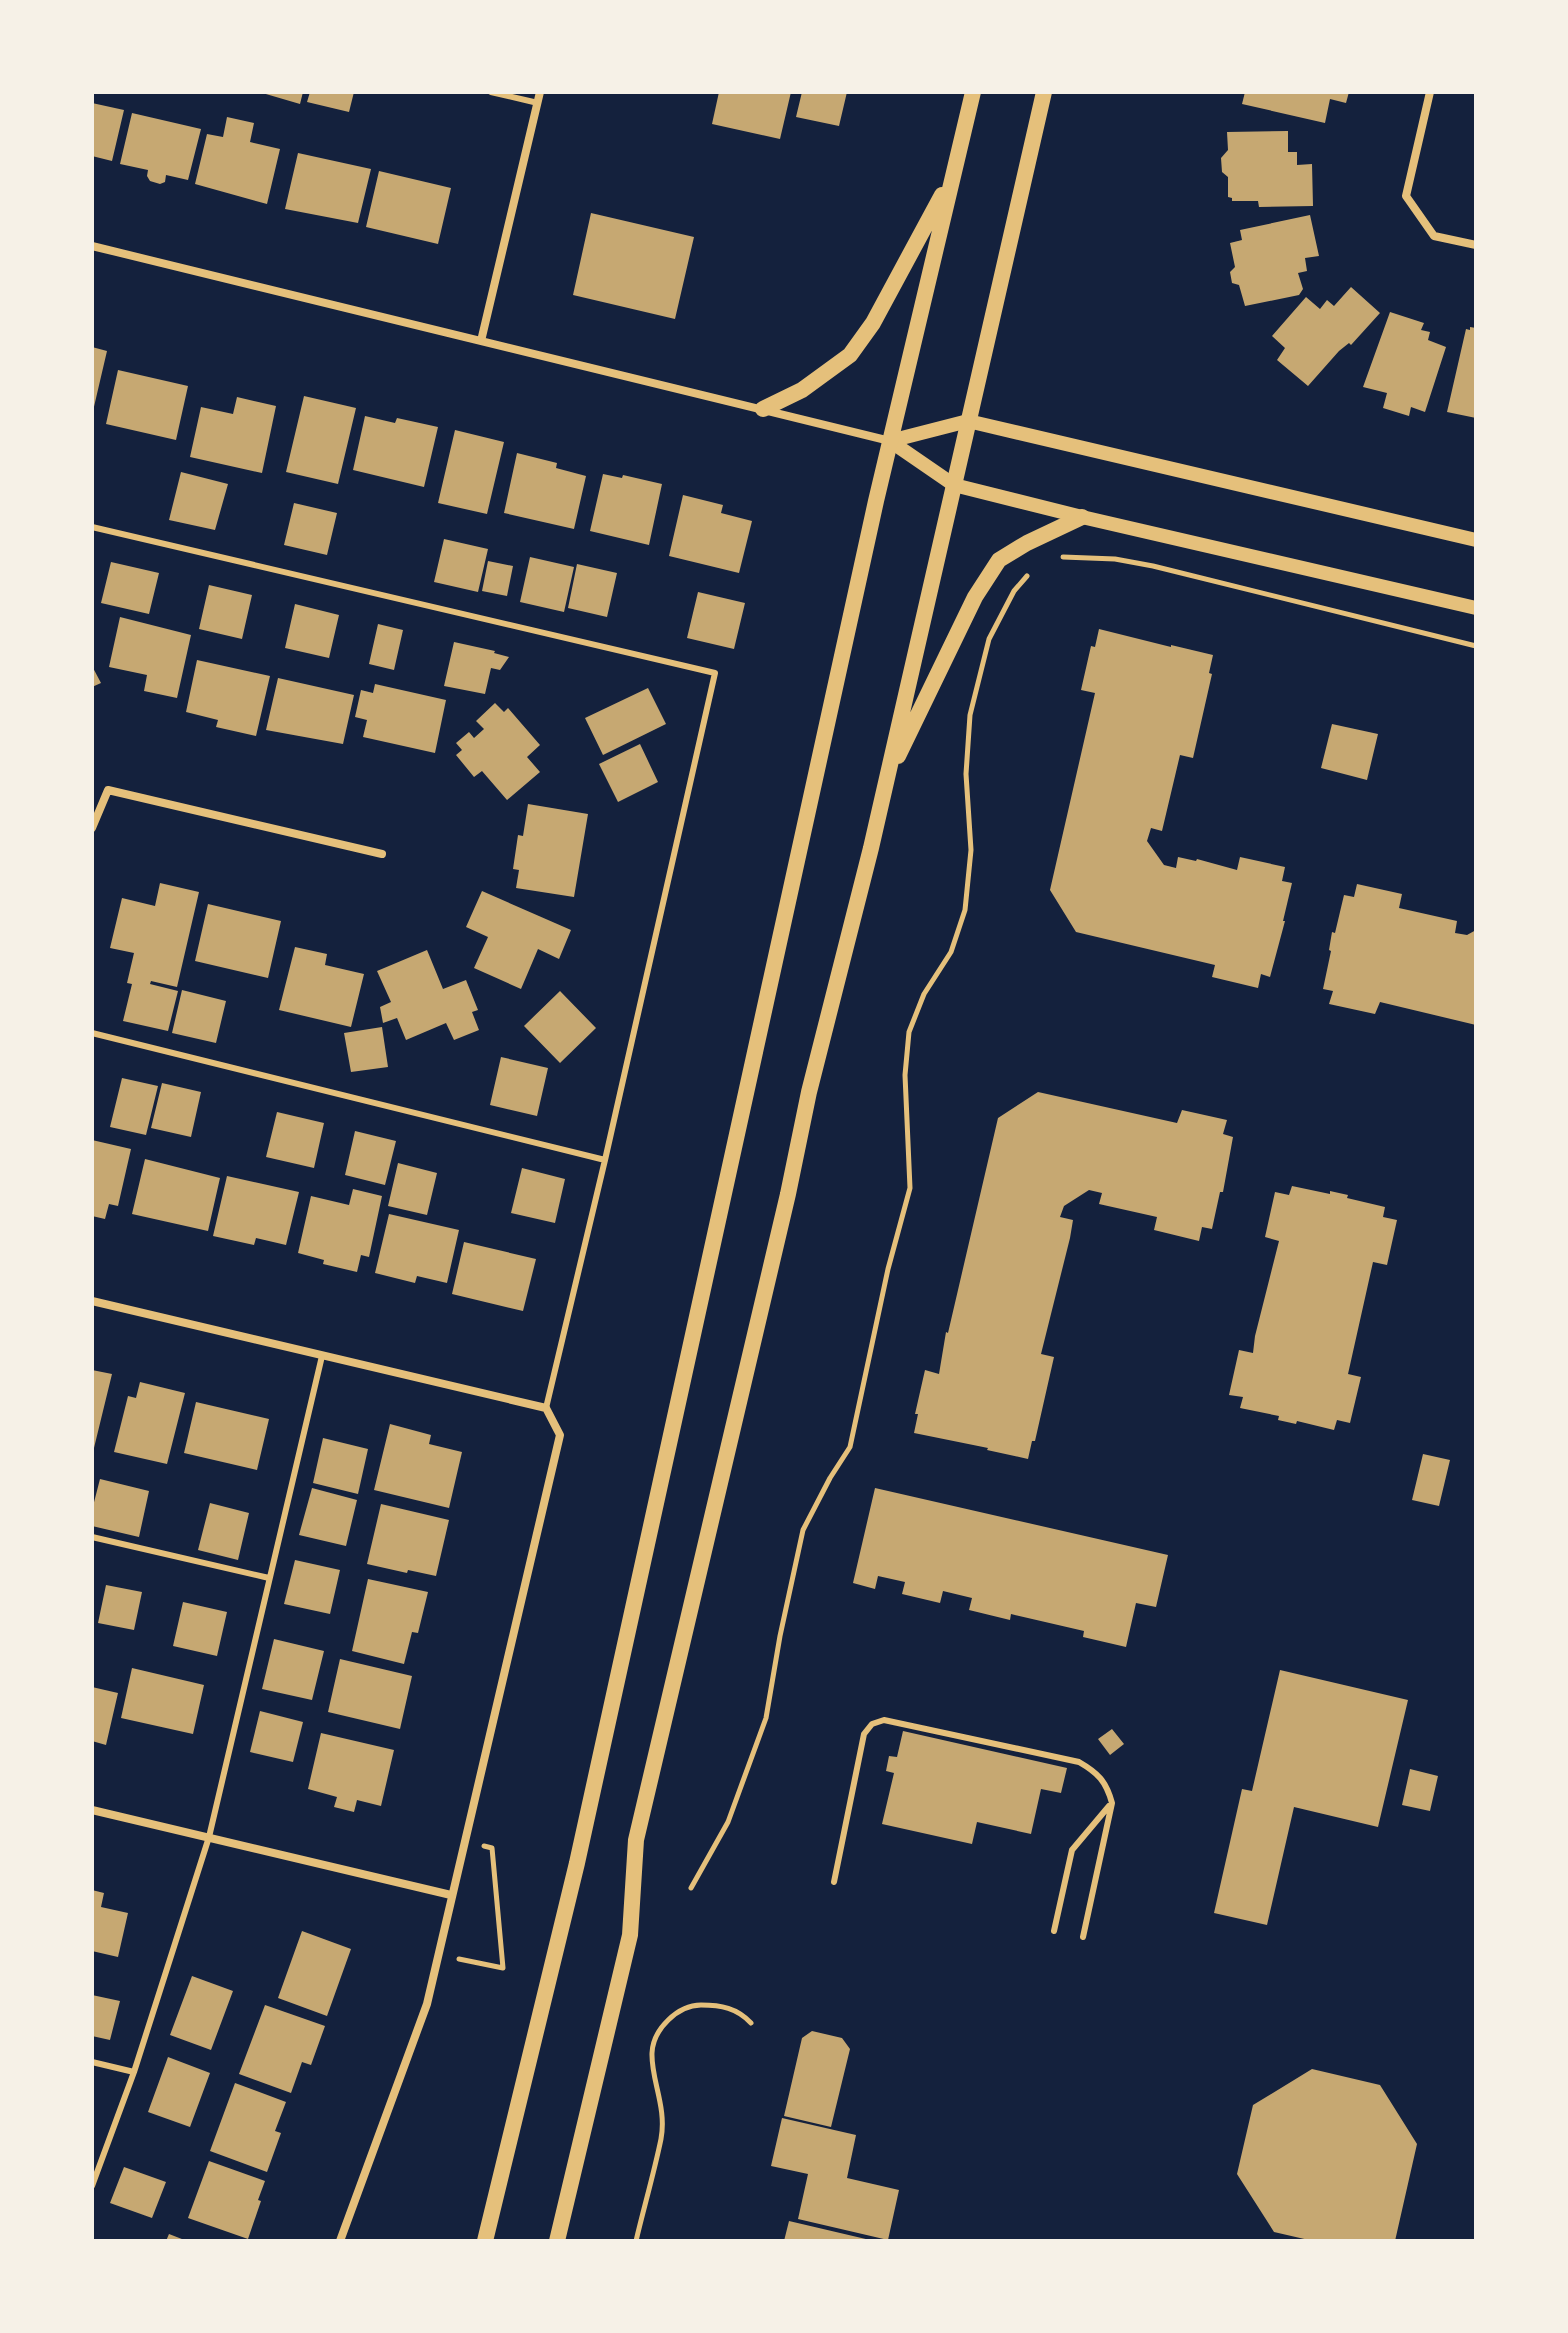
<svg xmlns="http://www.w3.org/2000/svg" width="1568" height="2333" font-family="'Work Sans',sans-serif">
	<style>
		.building { fill: #c6a872 }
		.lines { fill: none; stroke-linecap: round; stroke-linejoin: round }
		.path { stroke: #e5c07b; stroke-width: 5 }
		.service { stroke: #e5c07b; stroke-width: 6 }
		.minor { stroke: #e5c07b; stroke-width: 8 }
		.tertiary { stroke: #e5c07b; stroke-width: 14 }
		.secondary { stroke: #e5c07b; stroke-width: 16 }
	</style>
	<rect width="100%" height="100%" fill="#14213d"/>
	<path class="building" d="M259,92H303L300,104Z
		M310,92H354L349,112L307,102Z
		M719,92H791L780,139L712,124Z
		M802,92H847L839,126L796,117Z
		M1245,92H1349L1346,103L1330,99L1325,123L1242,104Z
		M92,103L124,110L112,161L92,156Z
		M132,113L201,129L188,180L166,175L165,182L160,184L150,181L147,176L148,170L120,164Z
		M227,117L254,123L250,142L280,149L267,204L195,184L207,134L223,137Z
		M1288,131V152H1297V165L1312,164L1313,206L1259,207L1258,201H1232V198L1228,197V177L1222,172L1221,158L1228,150L1227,132Z
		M298,153L371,169L358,223L285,209Z
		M379,171L451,188L438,244L366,227Z
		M591,213L694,237L675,319L573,295Z
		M1310,215L1319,256L1305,258L1307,271L1298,273L1303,289L1299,295L1245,306L1239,285L1232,283L1230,272L1235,267L1230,243L1242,240L1240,230Z
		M1351,287L1380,313L1351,345L1349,343L1339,351L1308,386L1277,360L1285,348L1272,336L1306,297L1320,309L1327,300L1334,306Z
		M1390,312L1424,323L1421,330L1430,332L1428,340L1446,347L1425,412L1411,407L1409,416L1383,408L1387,393L1363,387Z
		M1470,327L1476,328V418L1447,412L1466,329L1470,330Z
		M92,347L107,351L93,411H92Z
		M118,370L188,386L176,440L106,424Z
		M304,396L356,408L338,484L286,472Z
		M237,397L276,406L262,473L190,457L201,407L233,414Z
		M365,416L395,423L397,418L438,427L424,487L353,470Z
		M455,430L504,442L487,514L438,503Z
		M517,453L557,463L556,468L586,476L574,529L504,513Z
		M181,472L228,484L215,530L169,520Z
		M603,474L622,478L623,475L662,484L649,545L590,531Z
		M683,495L723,505L721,513L752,521L739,573L669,556Z
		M294,503L337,513L327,555L284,545Z
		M444,539L488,549L478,592L434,582Z
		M530,557L574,567L564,612L520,602Z
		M488,561L513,566L507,596L482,591Z
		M111,562L159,573L149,614L101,603Z
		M577,564L617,573L607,617L568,608Z
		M209,585L252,595L242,639L199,629Z
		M698,592L745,603L734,649L687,638Z
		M295,604L339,615L329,658L285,648Z
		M120,617L191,635L177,698L144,691L147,675L109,667Z
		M378,624L403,630L394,670L369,664Z
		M1099,629L1171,647V645L1213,655L1209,673L1212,674L1193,758L1180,755L1162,831L1151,828L1147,841L1164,865L1176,868L1178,857L1196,861L1197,859L1237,870L1240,857L1285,867L1282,881L1292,883L1283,921H1285L1270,977L1261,974L1258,988L1212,977L1215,965L1076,932L1050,890L1095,693L1081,690L1091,646L1095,647Z
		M454,642L495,651L494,653L509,657L500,670L491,668L485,694L444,686Z
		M197,660L270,676L256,736L216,727L218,720L186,712Z
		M92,666L101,683L92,687Z
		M278,678L354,695L343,744L266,730Z
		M375,684L446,700L435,753L363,737L367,720L355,717L361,690L373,693Z
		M648,688L666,724L603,755L585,718Z
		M495,703L504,712L508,708L540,745L527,757L540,772L507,800L482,771L474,777L456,755L462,750L456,743L469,732L474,738L484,729L476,721Z
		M1332,724L1378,734L1367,780L1321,768Z
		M640,744L658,782L618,802L599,764Z
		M528,804L588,814L574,897L516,888L519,870L513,869L518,835L523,836Z
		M160,883L199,892L177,987L151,981L150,984L178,991L168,1031L123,1021L132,984L127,983L134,953L110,948L122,898L155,906Z
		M1357,884L1402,894L1399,908L1457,921L1455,933L1467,935L1476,930V1025L1380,1002L1375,1014L1329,1004L1333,991L1323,989L1331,951L1329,950L1332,932L1335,933L1344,895L1354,897Z
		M482,891L571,930L559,959L538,949L521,989L474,968L488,937L466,927Z
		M208,904L281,921L268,978L195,961Z
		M295,947L327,954L325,965L364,974L351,1027L279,1010Z
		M427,950L443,989L466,980L478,1010L472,1012L479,1030L454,1040L446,1023L406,1040L397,1018L383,1023L380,1007L391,1002L377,971Z
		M182,990L226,1001L216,1043L172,1033Z
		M560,991L596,1028L560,1063L524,1026Z
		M382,1027L388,1067L351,1072L344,1033Z
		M501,1057L548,1068L537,1116L490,1105Z
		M122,1078L158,1086L146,1135L110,1127Z
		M162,1083L201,1092L191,1137L151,1128Z
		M1038,1092L1177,1123L1182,1110L1227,1120L1223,1134L1233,1137L1223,1192H1220L1212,1229L1202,1227L1199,1241L1154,1230L1157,1217L1099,1204L1102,1193L1089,1190L1064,1206L1060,1217L1073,1220L1070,1238L1041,1354L1054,1357L1035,1441H1032L1028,1459L987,1450L988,1448L914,1433L918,1414H915L925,1370L939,1374L946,1332L948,1333L998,1118Z
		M277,1112L324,1123L314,1168L266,1157Z
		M355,1131L396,1141L385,1185L345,1175Z
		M92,1140L131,1149L118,1206L109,1204L105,1219L92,1216Z
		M145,1159L220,1178L208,1231L132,1214Z
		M398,1163L437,1173L427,1215L388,1206Z
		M522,1168L565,1179L555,1223L511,1213Z
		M227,1176L299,1192L286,1245L256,1238L254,1245L213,1236Z
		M1292,1186L1330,1194V1191L1348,1195L1347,1198L1385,1207L1383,1217L1397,1220L1387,1265L1373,1262L1365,1298L1348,1374L1361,1377L1350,1423L1337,1420L1334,1430L1297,1421L1296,1424L1278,1420L1279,1416L1240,1408L1243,1397L1229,1395L1239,1350L1253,1353L1255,1336L1279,1241L1265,1237L1275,1192L1289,1195Z
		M353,1189L382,1196L369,1257L361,1255L357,1272L323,1264L324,1260L298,1253L311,1196L349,1205Z
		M389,1214L459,1230L447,1283L417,1276L415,1283L375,1273Z
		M464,1242L536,1259L523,1311L452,1294Z
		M92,1370L112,1374L93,1452H92Z
		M140,1382L185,1393L167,1464L114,1452L128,1396L136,1398Z
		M196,1402L269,1419L257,1470L184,1453Z
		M390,1424L431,1435L429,1444L462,1452L449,1508L374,1490Z
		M323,1438L368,1449L358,1494L313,1483Z
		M1423,1454L1450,1460L1439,1506L1412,1500Z
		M100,1479L149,1491L139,1537L92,1526V1510Z
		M312,1488L357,1500L346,1546L299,1535Z
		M875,1488L1168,1555L1156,1607L1136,1603L1126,1647L1083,1637L1084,1631L1011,1614L1010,1620L969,1610L972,1598L943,1591L940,1603L902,1594L905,1582L878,1576L875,1589L853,1583Z
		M210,1503L249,1513L238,1560L198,1550Z
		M381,1504L449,1520L436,1576L408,1570L407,1573L367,1564Z
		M295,1560L340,1570L330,1614L284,1604Z
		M368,1579L428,1592L418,1633L412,1632L404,1664L352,1651Z
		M106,1585L142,1592L134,1630L98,1623Z
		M183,1602L227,1612L217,1656L173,1646Z
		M274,1639L324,1651L312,1700L262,1689Z
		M340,1659L412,1676L400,1729L328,1712Z
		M132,1668L204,1685L193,1734L121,1718Z
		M1280,1670L1408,1700L1378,1827L1294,1807L1267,1925L1214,1913L1242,1789L1252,1791Z
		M92,1687L118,1693L106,1745L92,1741Z
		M260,1711L303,1722L293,1762L250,1752Z
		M1112,1729L1124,1744L1110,1755L1098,1739Z
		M903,1731L1067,1768L1061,1793L1041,1789L1031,1834L977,1822L972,1844L882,1824L894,1773L886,1771L889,1756L897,1757Z
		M321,1733L394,1750L381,1806L357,1800L354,1812L334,1807L337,1797L308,1789Z
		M1410,1769L1438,1776L1430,1811L1402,1805Z
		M92,1890L104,1893L101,1907L128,1913L118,1957L92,1951Z
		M302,1931L351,1949L327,2016L278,1998Z
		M192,1976L233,1991L211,2050L170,2035Z
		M92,1995L120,2001L110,2040L92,2036Z
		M265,2005L325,2026L311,2065L302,2062L291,2093L239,2074Z
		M812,2031L842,2038L850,2049L831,2127L784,2116L802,2038Z
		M168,2057L210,2073L190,2127L148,2112Z
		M1312,2069L1380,2085L1417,2144L1395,2241H1313L1274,2232L1237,2174L1253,2105Z
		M235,2083L286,2102L275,2131L281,2133L267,2172L210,2151Z
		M782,2118L856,2135L847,2178L899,2190L888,2240L798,2219L808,2174L771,2166Z
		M209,2161L265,2181L258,2200L261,2201L248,2239L188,2218Z
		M124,2167L166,2182L152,2218L110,2203Z
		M789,2221L870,2240V2241H784Z
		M169,2234L187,2241H166Z"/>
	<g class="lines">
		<path class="path" d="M1063,557L1115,559L1153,566L1476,646
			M691,1888L728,1822L766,1718L780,1636L803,1530L830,1478L850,1447L888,1269L910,1188L905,1075L909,1032L924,994L951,952L965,910L971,850L966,774L970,715L989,639L1014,591L1027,576
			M459,1959L503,1968L492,1848L484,1846
			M636,2241C644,2207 654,2173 661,2139C667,2107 651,2080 652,2053C653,2029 678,2005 701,2005C721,2005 737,2008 751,2023"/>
		<path class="service" d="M491,92L538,103
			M92,527L715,673L605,1160L546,1408
			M92,1033L605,1160
			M92,1537L269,1578
			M834,1882L864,1734L872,1724L884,1720L1079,1762C1098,1773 1106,1781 1112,1803L1083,1937
			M1054,1931L1072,1850L1109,1806
			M92,2062L134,2072
			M92,2186L134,2072L209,1837L322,1356"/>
		<path class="minor" d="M1430,92L1406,196L1434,236L1476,245
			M92,246L890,441
			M481,341L540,92
			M92,828L108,790L382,854
			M92,1301L546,1408L560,1435L427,2004L340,2241
			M92,1810L451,1895"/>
		<path class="tertiary" d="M890,441L954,485L1082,517L1476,608
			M890,441L968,421L1476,540"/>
		<path class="secondary" d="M763,409L802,390L850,355L873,323L942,195
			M898,756L975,597L999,560L1027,543L1082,517
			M485,2241L577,1863L876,501L973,92
			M557,2241L630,1935L636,1840L788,1194L809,1092L871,848L1044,92"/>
	</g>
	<rect width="1568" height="2333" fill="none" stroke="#f6f1e7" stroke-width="188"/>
</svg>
